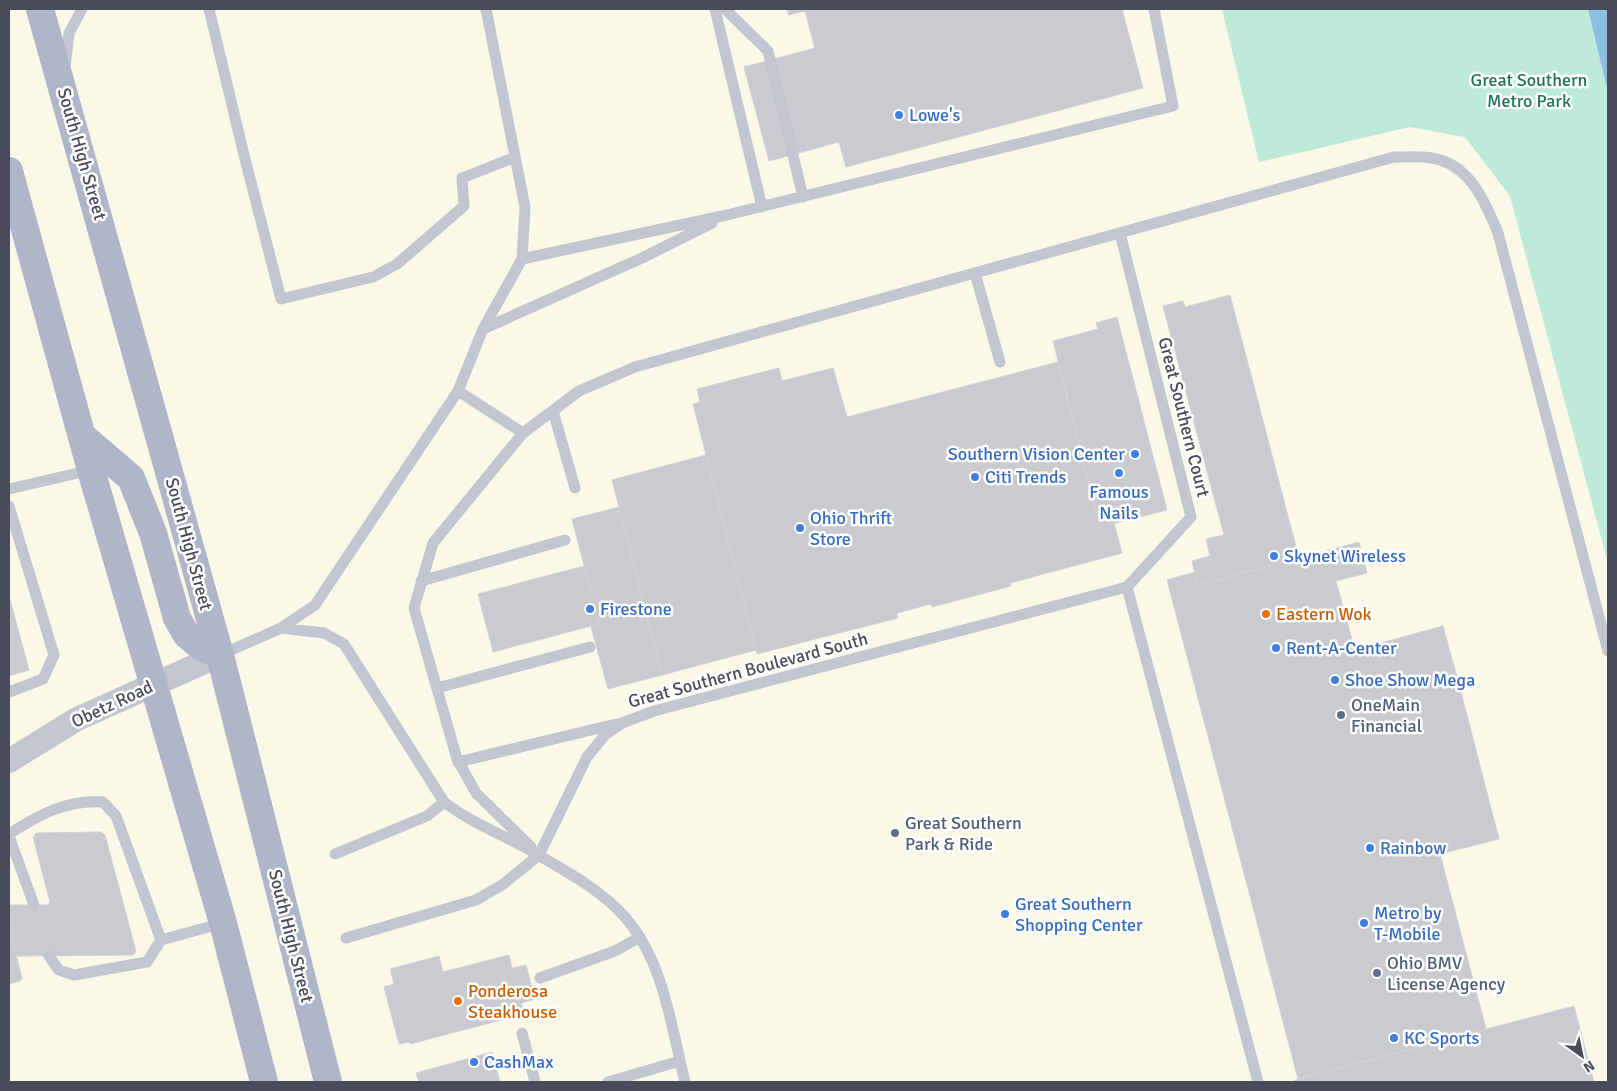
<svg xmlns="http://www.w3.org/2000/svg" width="1617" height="1091" font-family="Signika,sans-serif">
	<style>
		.commercial { fill: #faf8e7 }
		.green { fill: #beead9 }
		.water { fill: #8fbee3 }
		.building { fill: #cacbd1; stroke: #d1d2d8 }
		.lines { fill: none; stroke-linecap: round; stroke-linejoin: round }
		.service { stroke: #c1c6d1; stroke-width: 11 }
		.minor { stroke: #c1c6d1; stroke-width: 24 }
		.primary { stroke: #afb6ca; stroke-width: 28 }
		.shop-dot { fill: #3f7fe0; stroke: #fff; stroke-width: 2 }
		.food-dot { fill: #e8710a; stroke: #fff; stroke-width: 2 }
		.service-dot { fill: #5c6f8a; stroke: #fff; stroke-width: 2 }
		.labels { text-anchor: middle; stroke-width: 5; stroke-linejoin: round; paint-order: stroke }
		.park-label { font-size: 18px; fill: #1e735c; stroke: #fff }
		.shop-label { font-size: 18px; fill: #366cbe; stroke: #fff; text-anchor: start }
		.street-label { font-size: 18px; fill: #474c58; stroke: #fff }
		.food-label { font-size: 18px; fill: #c56008; stroke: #fff; text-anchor: start }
		.service-label { font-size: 18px; fill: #4e5e75; stroke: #fff; text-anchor: start }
	</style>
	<rect width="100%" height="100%" fill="#efeded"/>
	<path class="commercial" d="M9,9H1222L1259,162L1410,127L1465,137L1510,196L1608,563V1082H9Z"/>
	<path class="green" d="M1222,9H1608V563L1510,196L1465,137L1410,127L1259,162Z"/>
	<path class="water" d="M1588,9H1608V92Z"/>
	<path class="building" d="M787,9H1122L1143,88L846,167L839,142L769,161L744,67L815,48L805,11L789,15Z
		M1230,295L1299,558L1198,585L1192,561L1210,556L1206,539L1224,535L1163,306L1183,301L1185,307Z
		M1117,317L1167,510L1100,527L1053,341L1098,329L1096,323Z
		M1058,362L1100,527L1114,523L1122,553L1010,583L1011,586L932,607L931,604L897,613L898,618L757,654L693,404L700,402L697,389L779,368L782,381L833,368L847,417Z
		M706,455L756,650L662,675L612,480Z
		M619,507L662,675L608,689L591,627L599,624L572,519Z
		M1359,542L1367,573L1336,581L1355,650L1443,626L1462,696L1499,839L1440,854L1486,1029L1298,1079L1167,580L1195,572L1198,585Z
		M584,566L599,624L493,652L478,594Z
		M9,596L29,670L9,676Z
		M36,833L101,832L105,835L136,951L133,955L16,956L9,927V905H48L50,902L33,837Z
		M9,927L22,978L20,981L9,984Z
		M509,955L512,968L526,965L535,999L521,1003L524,1014L410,1044L409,1042L399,1044L384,987L394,984L390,969L439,956L443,972Z
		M1574,1006L1594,1082H1292L1298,1079Z
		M492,1052L500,1082H419L416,1073Z"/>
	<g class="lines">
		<path class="service" d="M209,9L244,155L281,299L373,277L397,264L464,206L462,178L513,158
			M715,9L762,207
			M725,9L768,51L803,197
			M65,67L69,33L82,9
			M1120,233L1191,517L1127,587
			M522,259L727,215L1173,106L1154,9
			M975,273L1000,362
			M483,329L642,258L712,223
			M458,391L523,433L433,543L414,608L457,759L476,793L531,847
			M553,411L575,488
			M523,433L579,391L635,367L1394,157C1406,157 1420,156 1432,158C1470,164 1485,202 1498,233L1608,651
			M9,489L91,470
			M9,506L54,655L43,679L9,692
			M421,581L565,540
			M1127,587L1258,1082
			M281,628L324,633L344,644L444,802C474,825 509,837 540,856C569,873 602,891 624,916C664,961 671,1026 685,1082
			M220,655L281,628L315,605L458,391L483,329L522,259L525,207L486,9
			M437,688L590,647
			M458,762L616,724
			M9,834C39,815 67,799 103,802L116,816L161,940L223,923
			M9,836L34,905
			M335,854L427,816L444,802
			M346,938L476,900L502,885L539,855L587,757L605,735L622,723L654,711L1127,587
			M49,956L59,970L74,975L147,962L161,940
			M540,978L615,951L640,937
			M522,1033L535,1082
			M608,1082L680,1061"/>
		<path class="minor" d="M9,761L77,719L220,655"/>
		<path class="primary" d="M40,9L220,655L328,1082
			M9,171L91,470L223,923L264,1082
			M82,436L131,478L153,533L177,618L186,634L200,646L220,655"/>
	</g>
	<g class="shop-dot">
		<circle cx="899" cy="115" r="5"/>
		<circle cx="1135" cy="454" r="5"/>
		<circle cx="1119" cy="473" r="5"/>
		<circle cx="975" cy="477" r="5"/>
		<circle cx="800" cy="528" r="5"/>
		<circle cx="1274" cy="556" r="5"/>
		<circle cx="590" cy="609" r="5"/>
		<circle cx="1276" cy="648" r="5"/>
		<circle cx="1335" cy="680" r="5"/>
		<circle cx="1370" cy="848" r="5"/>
		<circle cx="1005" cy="914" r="5"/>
		<circle cx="1364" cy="923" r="5"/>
		<circle cx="1394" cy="1038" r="5"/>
		<circle cx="474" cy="1062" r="5"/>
	</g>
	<g class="food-dot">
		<circle cx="1266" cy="614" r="5"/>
		<circle cx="458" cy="1001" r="5"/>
	</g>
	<g class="service-dot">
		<circle cx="1341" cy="715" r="5"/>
		<circle cx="895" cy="833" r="5"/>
		<circle cx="1377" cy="973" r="5"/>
	</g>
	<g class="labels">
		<g class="park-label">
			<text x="1529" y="86">Great Southern<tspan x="1529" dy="21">Metro Park</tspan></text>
		</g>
		<g class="shop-label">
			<text x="909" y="121">Lowe's</text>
			<text x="1125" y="460" text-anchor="end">Southern Vision Center</text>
			<text x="985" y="483">Citi Trends</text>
			<text x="1119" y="498" text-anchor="middle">Famous<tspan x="1119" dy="21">Nails</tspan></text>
			<text x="810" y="524">Ohio Thrift<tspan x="810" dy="21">Store</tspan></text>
			<text x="1284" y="562">Skynet Wireless</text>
			<text x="600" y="615">Firestone</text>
			<text x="1286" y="654">Rent-A-Center</text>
			<text x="1345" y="686">Shoe Show Mega</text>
			<text x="1380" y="854">Rainbow</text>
			<text x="1015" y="910">Great Southern<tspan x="1015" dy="21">Shopping Center</tspan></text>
			<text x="1374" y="919">Metro by<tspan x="1374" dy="21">T-Mobile</tspan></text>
			<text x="1404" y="1044">KC Sports</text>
			<text x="484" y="1068">CashMax</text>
		</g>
		<g class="street-label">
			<text transform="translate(82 154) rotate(74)" y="6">South High Street</text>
			<text transform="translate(1184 417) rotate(76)" y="6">Great Southern Court</text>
			<text transform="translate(189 544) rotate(75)" y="6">South High Street</text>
			<text transform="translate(748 670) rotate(-15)" y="6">Great Southern Boulevard South</text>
			<text transform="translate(112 704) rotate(-25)" y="6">Obetz Road</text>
			<text transform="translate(291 936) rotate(76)" y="6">South High Street</text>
		</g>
		<g class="food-label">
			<text x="1276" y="620">Eastern Wok</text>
			<text x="468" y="997">Ponderosa<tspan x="468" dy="21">Steakhouse</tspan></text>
		</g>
		<g class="service-label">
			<text x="1351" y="711">OneMain<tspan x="1351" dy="21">Financial</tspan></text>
			<text x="905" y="829">Great Southern<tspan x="905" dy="21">Park &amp; Ride</tspan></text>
			<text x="1387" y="969">Ohio BMV<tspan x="1387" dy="21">License Agency</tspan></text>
		</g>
	</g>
	<rect width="1617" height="1091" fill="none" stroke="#474c58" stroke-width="20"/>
	<g transform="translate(1582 1056) rotate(147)" stroke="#ffffff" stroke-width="4" paint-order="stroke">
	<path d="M0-4L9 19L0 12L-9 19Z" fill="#474c58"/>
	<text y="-8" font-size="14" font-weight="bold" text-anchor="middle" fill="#474c58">N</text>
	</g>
</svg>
